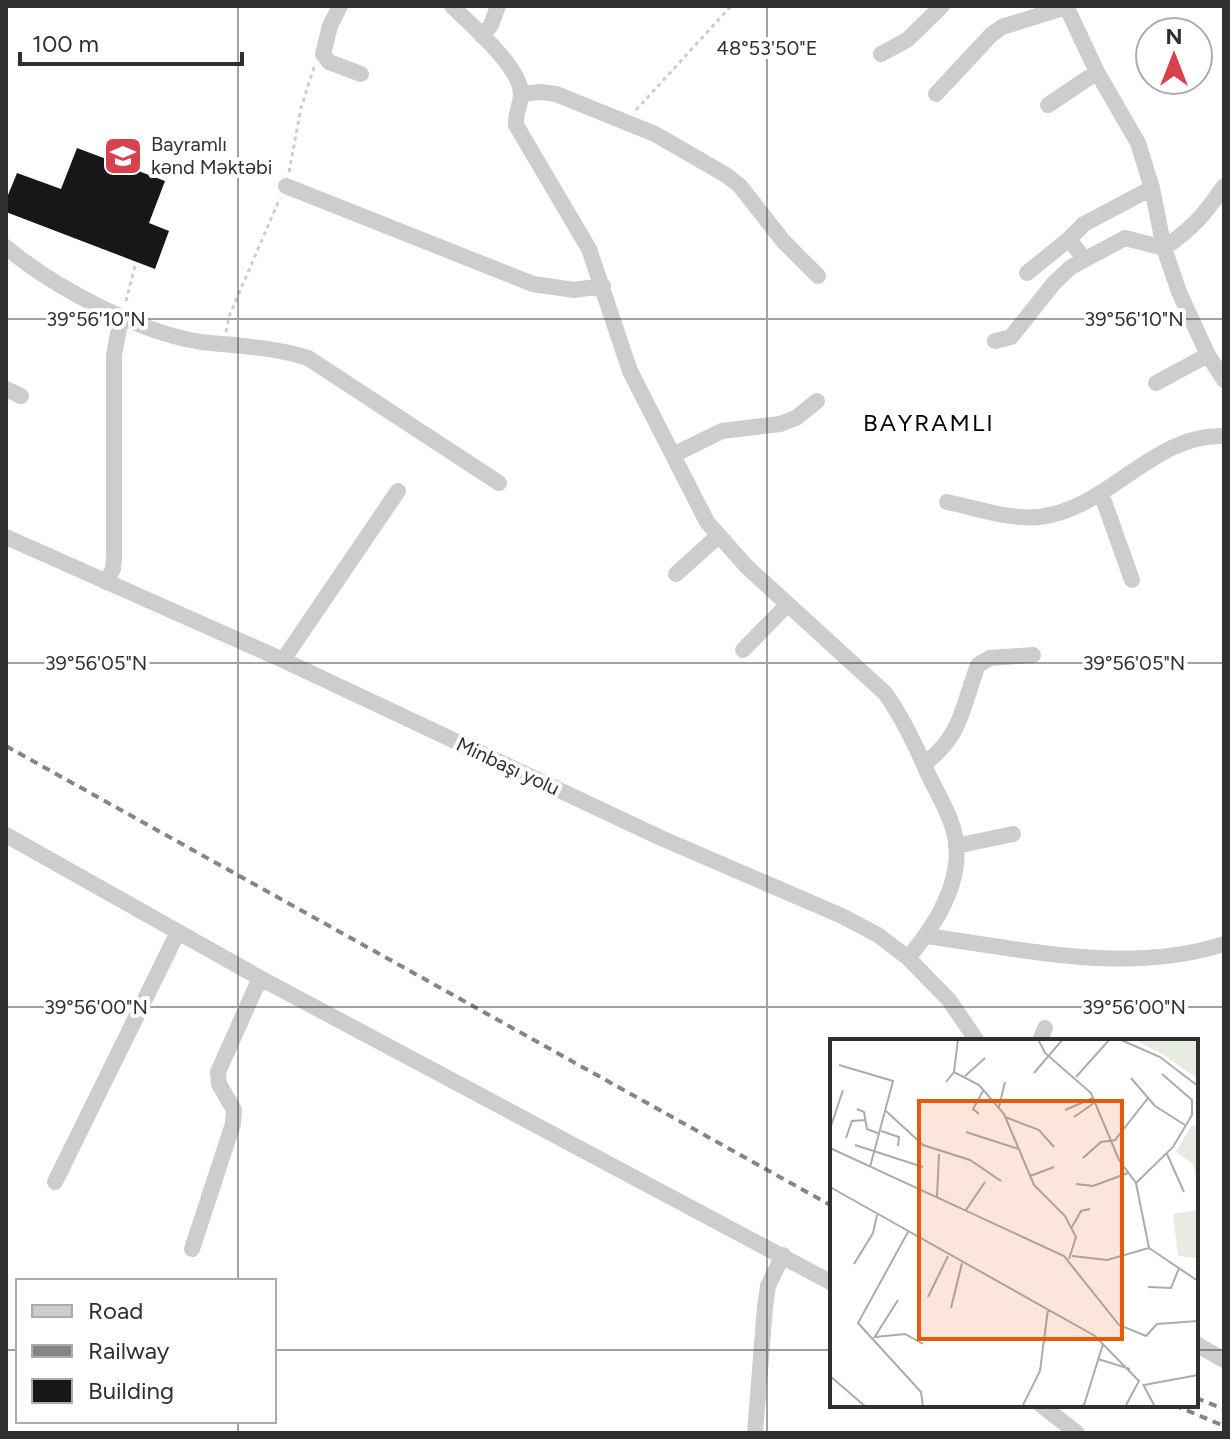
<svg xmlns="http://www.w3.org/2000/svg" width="1230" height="1439" font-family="Figtree,sans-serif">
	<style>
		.building { fill: #171717 }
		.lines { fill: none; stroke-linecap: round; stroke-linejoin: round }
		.path { stroke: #cdcdcd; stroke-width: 3; stroke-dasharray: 4 4; stroke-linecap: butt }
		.minor { stroke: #cdcdcd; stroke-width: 16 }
		.rail { stroke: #858585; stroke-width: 4; stroke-dasharray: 8 6; stroke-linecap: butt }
		.ticks { fill: none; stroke: #303030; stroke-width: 2; stroke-opacity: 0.45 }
		.labels { text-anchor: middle; stroke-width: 8; stroke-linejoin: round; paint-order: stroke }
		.poi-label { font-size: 20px; fill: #303030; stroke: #fff; text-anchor: start }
		.street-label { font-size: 20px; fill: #303030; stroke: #fff }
		.quarter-label { font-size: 24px; letter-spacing: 2px; fill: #000; stroke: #fff }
		.inset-road { fill: none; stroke: #acacac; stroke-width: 2 }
		.view { fill: #e8590c; fill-opacity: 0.15; stroke: #e8590c; stroke-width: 4 }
		.inset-edge { fill: none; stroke: #303030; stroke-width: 4 }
		.ticks-label { font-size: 20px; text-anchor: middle; fill: #303030; stroke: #fff; stroke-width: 8; stroke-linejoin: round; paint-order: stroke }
	</style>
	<rect width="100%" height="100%" fill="#fff"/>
	<path class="building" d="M77,148L165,181L149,223L169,231L155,269L6,212V200L17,173L61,189Z"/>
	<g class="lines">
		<path class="path" d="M636,110L731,6
			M289,172L301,108L314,67
			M126,301L136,262
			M226,332L230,314L280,198"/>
		<path class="minor" d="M340,6L330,26L323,54L329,62L361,74
			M452,6C470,24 521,67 521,94C521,105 515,113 516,125L589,249L630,371L707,522L747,567L885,693C903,718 916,746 928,774C937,793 951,815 955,836C964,880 935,926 908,958
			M1066,6L1097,72L1138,143L1152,188L1164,248L1179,292L1208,355L1224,380
			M482,36L491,25L498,6
			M881,54L907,40L942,6
			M521,94L541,92L556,94L655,134L726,175L740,186L784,242L818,276
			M936,94L991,35L1002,27L1066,7
			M1048,105L1097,72
			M286,186L533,284L574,290L603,286
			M6,247C53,287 148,338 211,343C243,346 276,348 308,358L499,483
			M1084,259L1069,239L1084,224L1152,188
			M1027,273L1069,239
			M995,341L1011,337L1054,283L1071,267L1125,238L1164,248C1192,229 1205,214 1224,186
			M1156,383L1208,355
			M6,389L21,396
			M673,455L722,431L780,424L796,418L817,401
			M1101,493L1132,580
			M947,502C976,508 1010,520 1039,517C1108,510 1153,433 1224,436
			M6,537L283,660L661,838L842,916L878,935L908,958L949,1000L977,1041
			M676,574L717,537
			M106,582L113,569L114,557V355L121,318
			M743,650L788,604
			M283,660L398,491
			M924,764C962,736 962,707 978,665L990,658L1033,655
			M6,835L260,978L832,1283
			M956,846L1013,834
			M926,936C1024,949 1127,975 1224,944
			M1040,1041L1045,1028
			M55,1182L178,932
			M192,1249L233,1124L234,1110L219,1084L218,1072L260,978
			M1196,1344L1224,1360
			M1041,1405L1077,1433
			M755,1433L765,1307L768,1286L783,1255"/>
		<path class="rail" d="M6,746L832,1206
			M1196,1398L1224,1409
			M1174,1405L1224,1426"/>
	</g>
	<path class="ticks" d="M238,6V1281M767,6V1433M6,319H1224M6,663H1224M6,1007H1224M6,1350H18M274,1350H832M1196,1350H1224M238,1421V1433"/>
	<defs>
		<g id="school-square" transform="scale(2)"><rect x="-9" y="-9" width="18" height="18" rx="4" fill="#d7424e" stroke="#fff"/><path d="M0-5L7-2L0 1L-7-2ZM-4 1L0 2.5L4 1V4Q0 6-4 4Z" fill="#fff"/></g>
	</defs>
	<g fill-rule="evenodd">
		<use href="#school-square" x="123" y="156"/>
	</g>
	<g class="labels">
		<g class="poi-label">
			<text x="151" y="151">Bayramlı<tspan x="151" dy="23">kənd Məktəbi</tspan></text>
		</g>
		<g class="street-label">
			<text transform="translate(508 766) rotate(25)" y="7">Minbaşı yolu</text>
		</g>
		<g class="quarter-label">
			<text x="929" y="431">BAYRAMLI</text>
		</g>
	</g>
	<g transform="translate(830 1039)">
		<rect width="368" height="368" fill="#fff"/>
		<path d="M303,0H368V40L332,15Z" fill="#e6ecdf"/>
		<path d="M362,86L368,89V146L363,125L346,113ZM368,171V219L348,217L343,175Z" fill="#e6ecdf"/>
		<path class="inset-road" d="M208,0L215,14L261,54L289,121L306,144L319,209L368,242M289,0L330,18L368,47M9,26L63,42L40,128M124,33L149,46L174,75L204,146L235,177L246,198L239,220M204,34L233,0M135,37L155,19M246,38L280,0M301,39L325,67L355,86M116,43L124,33L128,0M169,68L175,43M27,70L34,73L37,90L50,95M235,71L263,59M56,72L93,106L140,121L171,142M149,75L143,70L153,52M175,78L209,91L224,108M244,78L264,64M0,90L13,51M51,92L69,98L68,107M136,93L189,110M16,99L22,82L35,81M25,106L93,128M0,109L234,217L289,286L316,297L327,285L368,282M337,115L354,153M253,119L271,103L285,101L318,59M200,137L224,128M306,144L343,108L362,76V61L332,35M246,145L263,147L298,134M0,148L265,297L309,342L295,368M107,158L109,115M136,171L155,143M242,188L251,172L260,170M78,193L28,284L91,353L93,368M242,217L277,221L319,209M24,225L43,194L47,176M318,248L341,249L349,229M98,258L118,217M121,269L132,224M45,298L75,295L93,305M44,299L68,261M268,320L300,330M0,337L36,368M313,345L325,368M314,346L368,336M192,368L210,332L218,270M249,368L254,366L273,305"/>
		<path class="view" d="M89,62H292V300H89Z"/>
		<rect width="368" height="368" class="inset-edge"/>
	</g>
	<g class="ticks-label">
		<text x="767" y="55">48°53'50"E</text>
		<text x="96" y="326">39°56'10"N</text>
		<text x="1134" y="326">39°56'10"N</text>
		<text x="96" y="670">39°56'05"N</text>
		<text x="1134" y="670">39°56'05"N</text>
		<text x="96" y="1014">39°56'00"N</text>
		<text x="1134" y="1014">39°56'00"N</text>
	</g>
	<rect width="1230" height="1439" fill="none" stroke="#303030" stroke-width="16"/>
	<rect x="16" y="1279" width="260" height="144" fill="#ffffff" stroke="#acacac" stroke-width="2"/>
	<rect x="32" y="1305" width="40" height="12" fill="#cdcdcd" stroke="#acacac" stroke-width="2"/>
	<text x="88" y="1319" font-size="24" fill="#303030">Road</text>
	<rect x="32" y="1345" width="40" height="12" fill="#858585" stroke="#acacac" stroke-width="2"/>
	<text x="88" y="1359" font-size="24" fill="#303030">Railway</text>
	<rect x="32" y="1379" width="40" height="24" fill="#171717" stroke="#acacac" stroke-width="2"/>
	<text x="88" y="1399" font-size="24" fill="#303030">Building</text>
	<g transform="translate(1174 56)"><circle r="38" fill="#ffffff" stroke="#acacac" stroke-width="2"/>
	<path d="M0-6L14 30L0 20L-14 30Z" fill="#d7424e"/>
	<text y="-12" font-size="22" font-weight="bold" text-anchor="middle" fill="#303030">N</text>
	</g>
	<path d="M20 52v12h222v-12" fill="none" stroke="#303030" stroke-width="4"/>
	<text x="32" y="52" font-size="24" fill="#303030" stroke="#ffffff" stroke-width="6" paint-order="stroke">100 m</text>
</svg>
